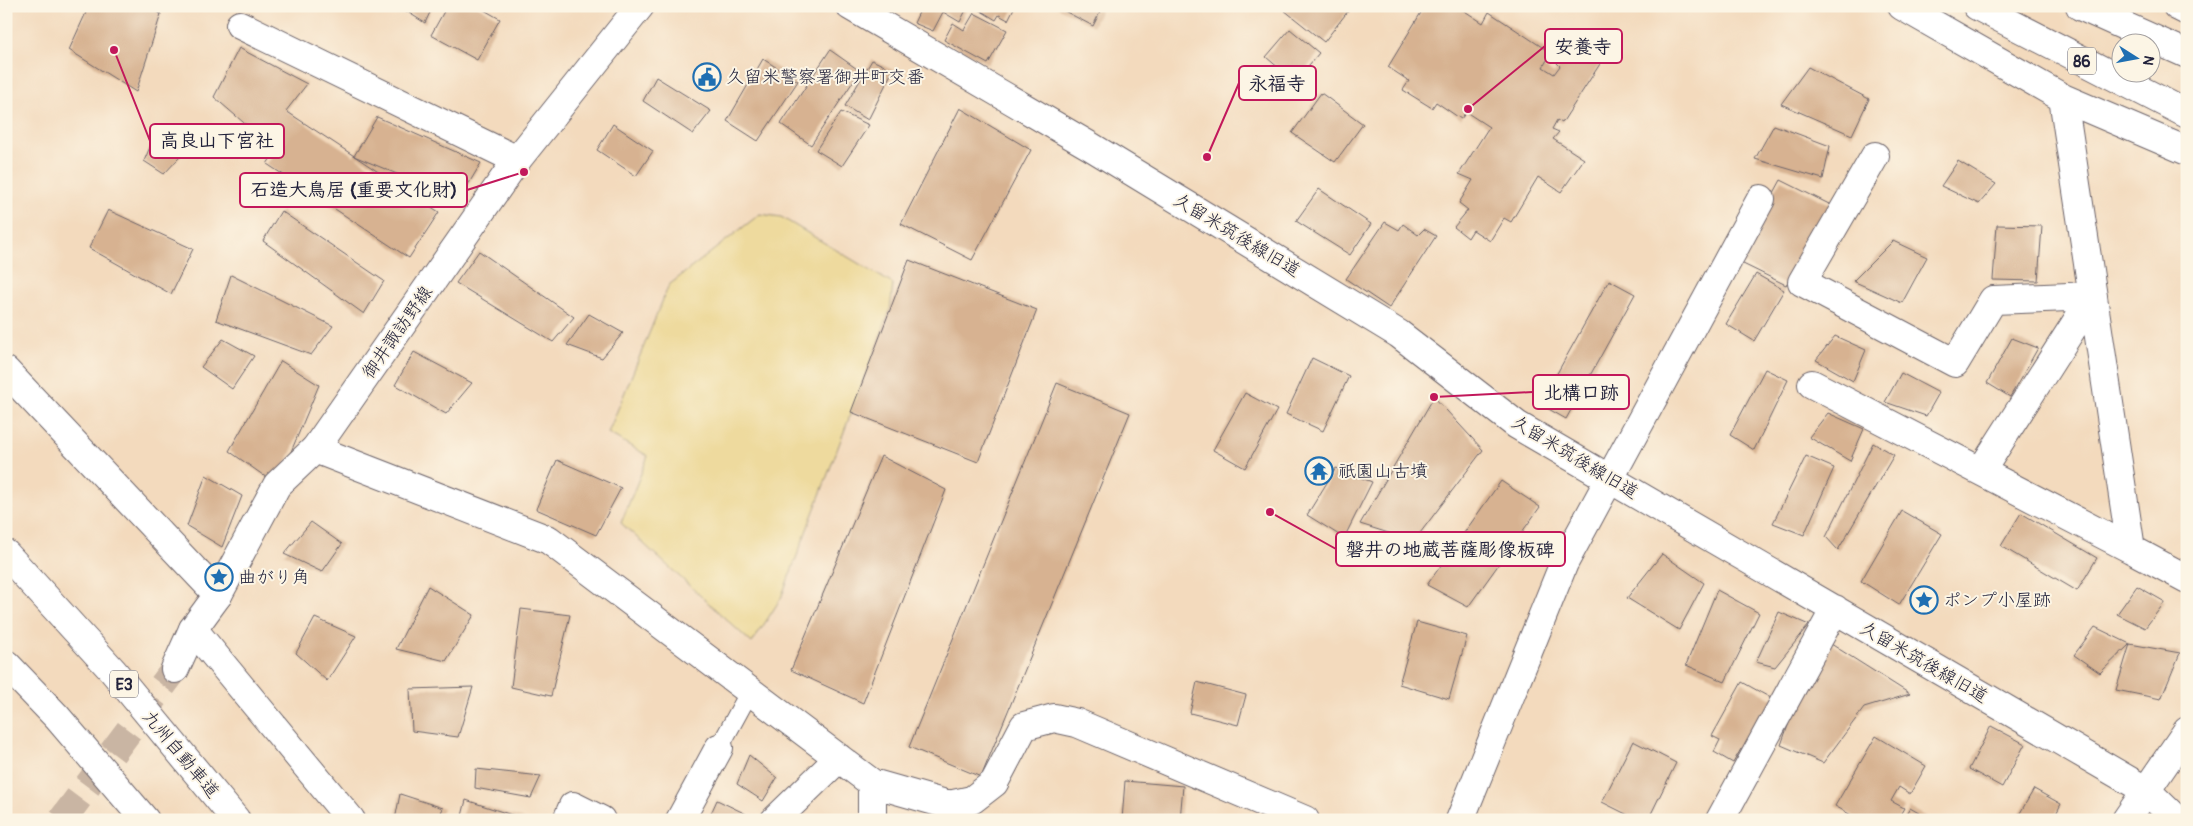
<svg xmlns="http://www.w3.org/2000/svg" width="2193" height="826" font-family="Pangolin,'Klee One',sans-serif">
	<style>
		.sand { fill: #eeda9e; stroke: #887e6c }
		.building { fill: #d7b291 }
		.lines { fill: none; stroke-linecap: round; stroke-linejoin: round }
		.secondary-tunnel { stroke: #c9b5a3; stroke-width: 28; stroke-dasharray: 28 14; stroke-linecap: butt }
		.lane-casing { stroke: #6b6268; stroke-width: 20 }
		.street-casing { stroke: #6b6268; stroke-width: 30 }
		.secondary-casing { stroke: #6b6268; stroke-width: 30 }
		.primary-casing { stroke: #6b6268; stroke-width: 30 }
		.highway-casing { stroke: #6b6268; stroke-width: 30 }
		.lane { stroke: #fff; stroke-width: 18 }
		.street { stroke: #fff; stroke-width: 28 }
		.secondary { stroke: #fff; stroke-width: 28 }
		.primary { stroke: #fff; stroke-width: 28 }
		.highway { stroke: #fff; stroke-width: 28 }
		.labels { text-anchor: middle; stroke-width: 4; stroke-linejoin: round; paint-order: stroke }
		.shield { fill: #fcf5e5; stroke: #63616e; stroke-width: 1 }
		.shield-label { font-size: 16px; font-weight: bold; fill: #22223b }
		.poi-label { font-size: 18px; fill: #22223b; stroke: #fcf5e5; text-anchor: start }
		.street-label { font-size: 18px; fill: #22223b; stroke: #fcf5e5 }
		.leader { fill: none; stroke: #c2185b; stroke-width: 2 }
		.callout-dot { fill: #c2185b; stroke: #fcf5e5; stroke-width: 2 }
		.callout { fill: #fcf5e5; stroke: #c2185b; stroke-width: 2 }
		.callout-label { font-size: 19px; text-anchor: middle; font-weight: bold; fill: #22223b }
	</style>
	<rect width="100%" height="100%" fill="#fcf5e5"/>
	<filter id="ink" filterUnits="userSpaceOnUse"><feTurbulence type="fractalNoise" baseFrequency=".02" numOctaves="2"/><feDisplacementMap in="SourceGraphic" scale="10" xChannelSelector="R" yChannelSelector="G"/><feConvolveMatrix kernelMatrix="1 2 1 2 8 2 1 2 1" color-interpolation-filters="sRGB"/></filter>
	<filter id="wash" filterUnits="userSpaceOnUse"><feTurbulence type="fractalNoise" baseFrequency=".0096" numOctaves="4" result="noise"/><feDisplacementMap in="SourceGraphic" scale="20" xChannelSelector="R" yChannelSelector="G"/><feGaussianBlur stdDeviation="1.12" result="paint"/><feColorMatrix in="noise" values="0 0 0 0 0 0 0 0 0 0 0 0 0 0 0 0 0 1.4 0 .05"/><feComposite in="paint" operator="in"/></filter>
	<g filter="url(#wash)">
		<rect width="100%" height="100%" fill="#f3dabd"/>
		<path class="sand" d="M760,214L781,217L893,284L890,310L781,598L752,643L621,523L648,456L608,433L669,285Z"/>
		<g id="blocks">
			<path class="building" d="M89,6H146L161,14L136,92L69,50Z
				M398,6H433L425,23Z
				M447,6H477L500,19L477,60L431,35Z
				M922,6H968L960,22L943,12L933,31L914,23Z
				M973,6H1015L1008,20L999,15L996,20Z
				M1055,6H1103L1093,26Z
				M1279,6H1352L1324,42Z
				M1425,6H1457L1483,23L1489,12L1551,53L1543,67L1554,74L1560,66L1557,63L1576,33L1607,53L1562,123L1557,120L1552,129L1559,132L1553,139L1584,159L1561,192L1538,177L1511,222L1504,218L1490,241L1473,230L1468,238L1454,227L1468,210L1459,203L1473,180L1459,174L1489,127L1466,112L1461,119L1436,102L1432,108L1403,90L1409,81L1388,67Z
				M974,13L1007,30L988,64L944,40L953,23L964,30Z
				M1290,29L1319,53L1295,82L1266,57Z
				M239,48L307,84L286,111L439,212L409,258L267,164L277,149L265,141L214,97Z
				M830,50L860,71L811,145L781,124Z
				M763,59L798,81L758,141L727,121Z
				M872,60L893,70L868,120L845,106Z
				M1808,67L1869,99L1852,135L1781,104Z
				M656,77L711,111L693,134L643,101Z
				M1321,93L1363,124L1335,162L1292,133Z
				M960,108L1031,150L972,260L901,224Z
				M841,112L869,125L842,166L816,150Z
				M377,117L481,163L459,200L354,156Z
				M613,124L653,151L636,176L597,150Z
				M1774,125L1830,146L1823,179L1755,159Z
				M157,131L192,144L164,174L144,161Z
				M1958,161L1996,184L1979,204L1941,186Z
				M1781,180L1831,205L1786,285L1737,261Z
				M1319,189L1371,224L1350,255L1296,221Z
				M108,210L193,249L171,294L89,248Z
				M281,211L384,281L364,314L263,241Z
				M1385,222L1399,230L1403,224L1418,235L1424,229L1436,236L1389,308L1346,279Z
				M1997,225L2042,226L2038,281L1993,280Z
				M1893,241L1927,257L1902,303L1853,281Z
				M479,251L574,317L553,342L456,283Z
				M909,260L1037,310L978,462L851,412Z
				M1756,274L1784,290L1754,341L1726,324Z
				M231,275L333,326L311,355L216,320Z
				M1609,280L1635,294L1566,419L1540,404Z
				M589,314L623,333L602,358L567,345Z
				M1835,336L1866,350L1853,381L1816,360Z
				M2012,338L2038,348L2010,397L1987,383Z
				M223,339L254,356L232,389L201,367Z
				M414,352L472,383L446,414L395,385Z
				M1312,358L1349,376L1323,431L1286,414Z
				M281,361L319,385L277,485L229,451Z
				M1765,369L1788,380L1754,450L1730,435Z
				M1901,373L1939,393L1926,416L1885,402Z
				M1057,383L1130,413L981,777L909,747Z
				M1245,393L1277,410L1245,468L1213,450Z
				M1434,397L1483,450L1414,541L1360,524Z
				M1828,413L1864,429L1850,461L1809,437Z
				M1873,443L1894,455L1838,550L1826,537Z
				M881,456L946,490L863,703L791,670Z
				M1806,456L1834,468L1804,535L1773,523Z
				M557,460L621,488L596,535L536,509Z
				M1336,468L1372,482L1344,538L1307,515Z
				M206,475L242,496L222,547L187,526Z
				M1501,481L1540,507L1468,607L1427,585Z
				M1902,511L1942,534L1899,605L1861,581Z
				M2021,513L2097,558L2077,591L2001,546Z
				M311,522L342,544L322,572L284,554Z
				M1662,554L1704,583L1679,630L1627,598Z
				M428,586L474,615L446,661L396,649Z
				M2137,586L2165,602L2145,628L2117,614Z
				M1717,590L1759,613L1725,682L1686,665Z
				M521,609L570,615L551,696L511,687Z
				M1779,612L1809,625L1775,667L1756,662Z
				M315,618L356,636L327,681L296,653Z
				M1417,622L1467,636L1449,699L1399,684Z
				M2095,627L2130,644L2180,653L2161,699L2116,690L2130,644L2100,673L2074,655Z
				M1820,637L1910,694L1864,708L1823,763L1781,745Z
				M1197,682L1246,695L1238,725L1190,713Z
				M1742,682L1778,702L1749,754L1741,749L1733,763L1714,752L1720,740L1712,736Z
				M473,687L458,737L412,731L410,689Z
				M1991,726L2025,744L2002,787L1969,769Z
				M1876,736L1926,766L1910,794L1899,787L1891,801L1904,808L1897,820H1860L1835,806Z
				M1633,741L1676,763L1648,820H1638L1602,802Z
				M749,755L777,778L763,801L737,784Z
				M476,769L541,776L531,798L475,788Z
				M1125,781L1183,786L1180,820H1122Z
				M2034,789L2061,804L2053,820H2016Z
				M400,794L443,808L438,820H395Z
				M466,800L524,819V820H461Z
				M717,800L746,814L742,820H708Z
				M1910,808L1931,820H1903Z"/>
		</g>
	</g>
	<g filter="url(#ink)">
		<use href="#blocks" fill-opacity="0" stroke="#6b6268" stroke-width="1"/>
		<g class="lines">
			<path class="secondary-tunnel" d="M62,820L175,669"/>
			<g class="lane-casing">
				<path id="lane" d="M719,748L750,691"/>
			</g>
			<g class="street-casing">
				<path id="street" d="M850,6L1090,146L1399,334L1517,425L2147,791L2177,820
					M1902,6L2063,98L2187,151
					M2177,6L2187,11
					M240,25L517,160
					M2063,98L2131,549L2187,579
					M1875,156L1802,282L1955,363L1993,300L2093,296
					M6,371L218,595
					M1812,384L2131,549
					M315,449L549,540L872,783L949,805L972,800L994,783L1024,726L1054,718L1077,723L1305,820
					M1981,471L2093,296
					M193,629L351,820
					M872,783V820
					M567,820L573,806L601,820
					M680,820L719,748
					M775,820L839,758
					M1460,820L1564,563L1761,199
					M1720,820L1835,609"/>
			</g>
			<g class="secondary-casing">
				<path id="secondary" d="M175,669L193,629L218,595L277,485L315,449L517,160L640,6
					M2126,820L2187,731"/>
			</g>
			<g class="primary-casing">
				<path id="primary" d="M1977,6L2187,114
					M2080,6L2187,54"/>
			</g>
			<g class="highway-casing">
				<path id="highway" d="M6,554L113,671L236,820
					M6,664L57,717L145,820"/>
			</g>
			<use href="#lane" class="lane"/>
			<use href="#street" class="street"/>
			<use href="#secondary" class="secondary"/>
			<use href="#primary" class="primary"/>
			<use href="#highway" class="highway"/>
		</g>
	</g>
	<defs>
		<g id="civic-ring" transform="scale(1.4375)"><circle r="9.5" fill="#fcf5e5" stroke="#1f6fb2" stroke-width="1.5"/><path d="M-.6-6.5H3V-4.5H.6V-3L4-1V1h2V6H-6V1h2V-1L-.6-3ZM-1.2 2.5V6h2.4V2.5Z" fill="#1f6fb2"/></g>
		<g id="temple-ring" transform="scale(1.4375)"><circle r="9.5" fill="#fcf5e5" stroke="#1f6fb2" stroke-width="1.5"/><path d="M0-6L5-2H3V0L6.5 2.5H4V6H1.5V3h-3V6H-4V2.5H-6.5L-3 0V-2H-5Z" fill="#1f6fb2"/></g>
		<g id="sight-ring" transform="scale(1.4375)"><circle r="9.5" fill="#fcf5e5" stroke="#1f6fb2" stroke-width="1.5"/><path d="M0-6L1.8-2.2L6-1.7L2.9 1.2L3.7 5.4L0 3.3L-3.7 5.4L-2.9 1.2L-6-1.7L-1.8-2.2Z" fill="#1f6fb2"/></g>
	</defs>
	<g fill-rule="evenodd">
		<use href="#civic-ring" x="707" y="77"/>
		<use href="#temple-ring" x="1319" y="471"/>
		<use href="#sight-ring" x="219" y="577"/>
		<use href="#sight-ring" x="1924" y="600"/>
	</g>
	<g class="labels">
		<g class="shield">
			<rect x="2068" y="47.5" width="28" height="27" rx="4"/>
			<rect x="110" y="670.5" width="28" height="27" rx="4"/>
		</g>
		<g class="shield-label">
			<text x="2082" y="67">86</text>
			<text x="124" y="690">E3</text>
		</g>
		<g class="poi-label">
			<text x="726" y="83">久留米警察署御井町交番</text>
			<text x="1338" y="477">祇園山古墳</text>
			<text x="238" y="583">曲がり角</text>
			<text x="1943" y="606">ポンプ小屋跡</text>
		</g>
		<g class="street-label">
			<text transform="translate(1237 235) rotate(31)" y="6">久留米筑後線旧道</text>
			<text transform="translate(397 332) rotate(-55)" y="6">御井諏訪野線</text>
			<text transform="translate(1575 457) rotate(31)" y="6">久留米筑後線旧道</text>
			<text transform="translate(1924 662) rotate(30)" y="6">久留米筑後線旧道</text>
			<text transform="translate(181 754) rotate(50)" y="6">九州自動車道</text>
		</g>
	</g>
	<path class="leader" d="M1468 109L1545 46M1207 157L1239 83M114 50L150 141M524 172L467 190M1434 397L1533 392M1270 512L1336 549"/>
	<g class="callout-dot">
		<circle cx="1468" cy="109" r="5"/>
		<circle cx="1207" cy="157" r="5"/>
		<circle cx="114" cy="50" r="5"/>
		<circle cx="524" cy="172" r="5"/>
		<circle cx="1434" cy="397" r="5"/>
		<circle cx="1270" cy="512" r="5"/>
	</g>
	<g class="callout">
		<rect x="1545" y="29" width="77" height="34" rx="5"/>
		<rect x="1239" y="66" width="77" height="34" rx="5"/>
		<rect x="150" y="124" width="134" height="34" rx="5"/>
		<rect x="240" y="173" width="227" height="34" rx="5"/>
		<rect x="1533" y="375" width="96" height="34" rx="5"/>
		<rect x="1336" y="532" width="229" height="34" rx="5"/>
	</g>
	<g class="callout-label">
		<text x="1583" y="53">安養寺</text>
		<text x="1277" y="90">永福寺</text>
		<text x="217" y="147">高良山下宮社</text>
		<text x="354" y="196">石造大鳥居 (重要文化財)</text>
		<text x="1581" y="399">北構口跡</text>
		<text x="1450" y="556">磐井の地蔵菩薩彫像板碑</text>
	</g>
	<rect width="2193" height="826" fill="none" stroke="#fcf5e5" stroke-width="25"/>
	<g transform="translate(2136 58) rotate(101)"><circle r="24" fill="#fcf5e5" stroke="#a5a1a1"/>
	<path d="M0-4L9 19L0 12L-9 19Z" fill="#1f6fb2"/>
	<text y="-8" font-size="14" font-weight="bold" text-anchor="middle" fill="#22223b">N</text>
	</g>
</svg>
